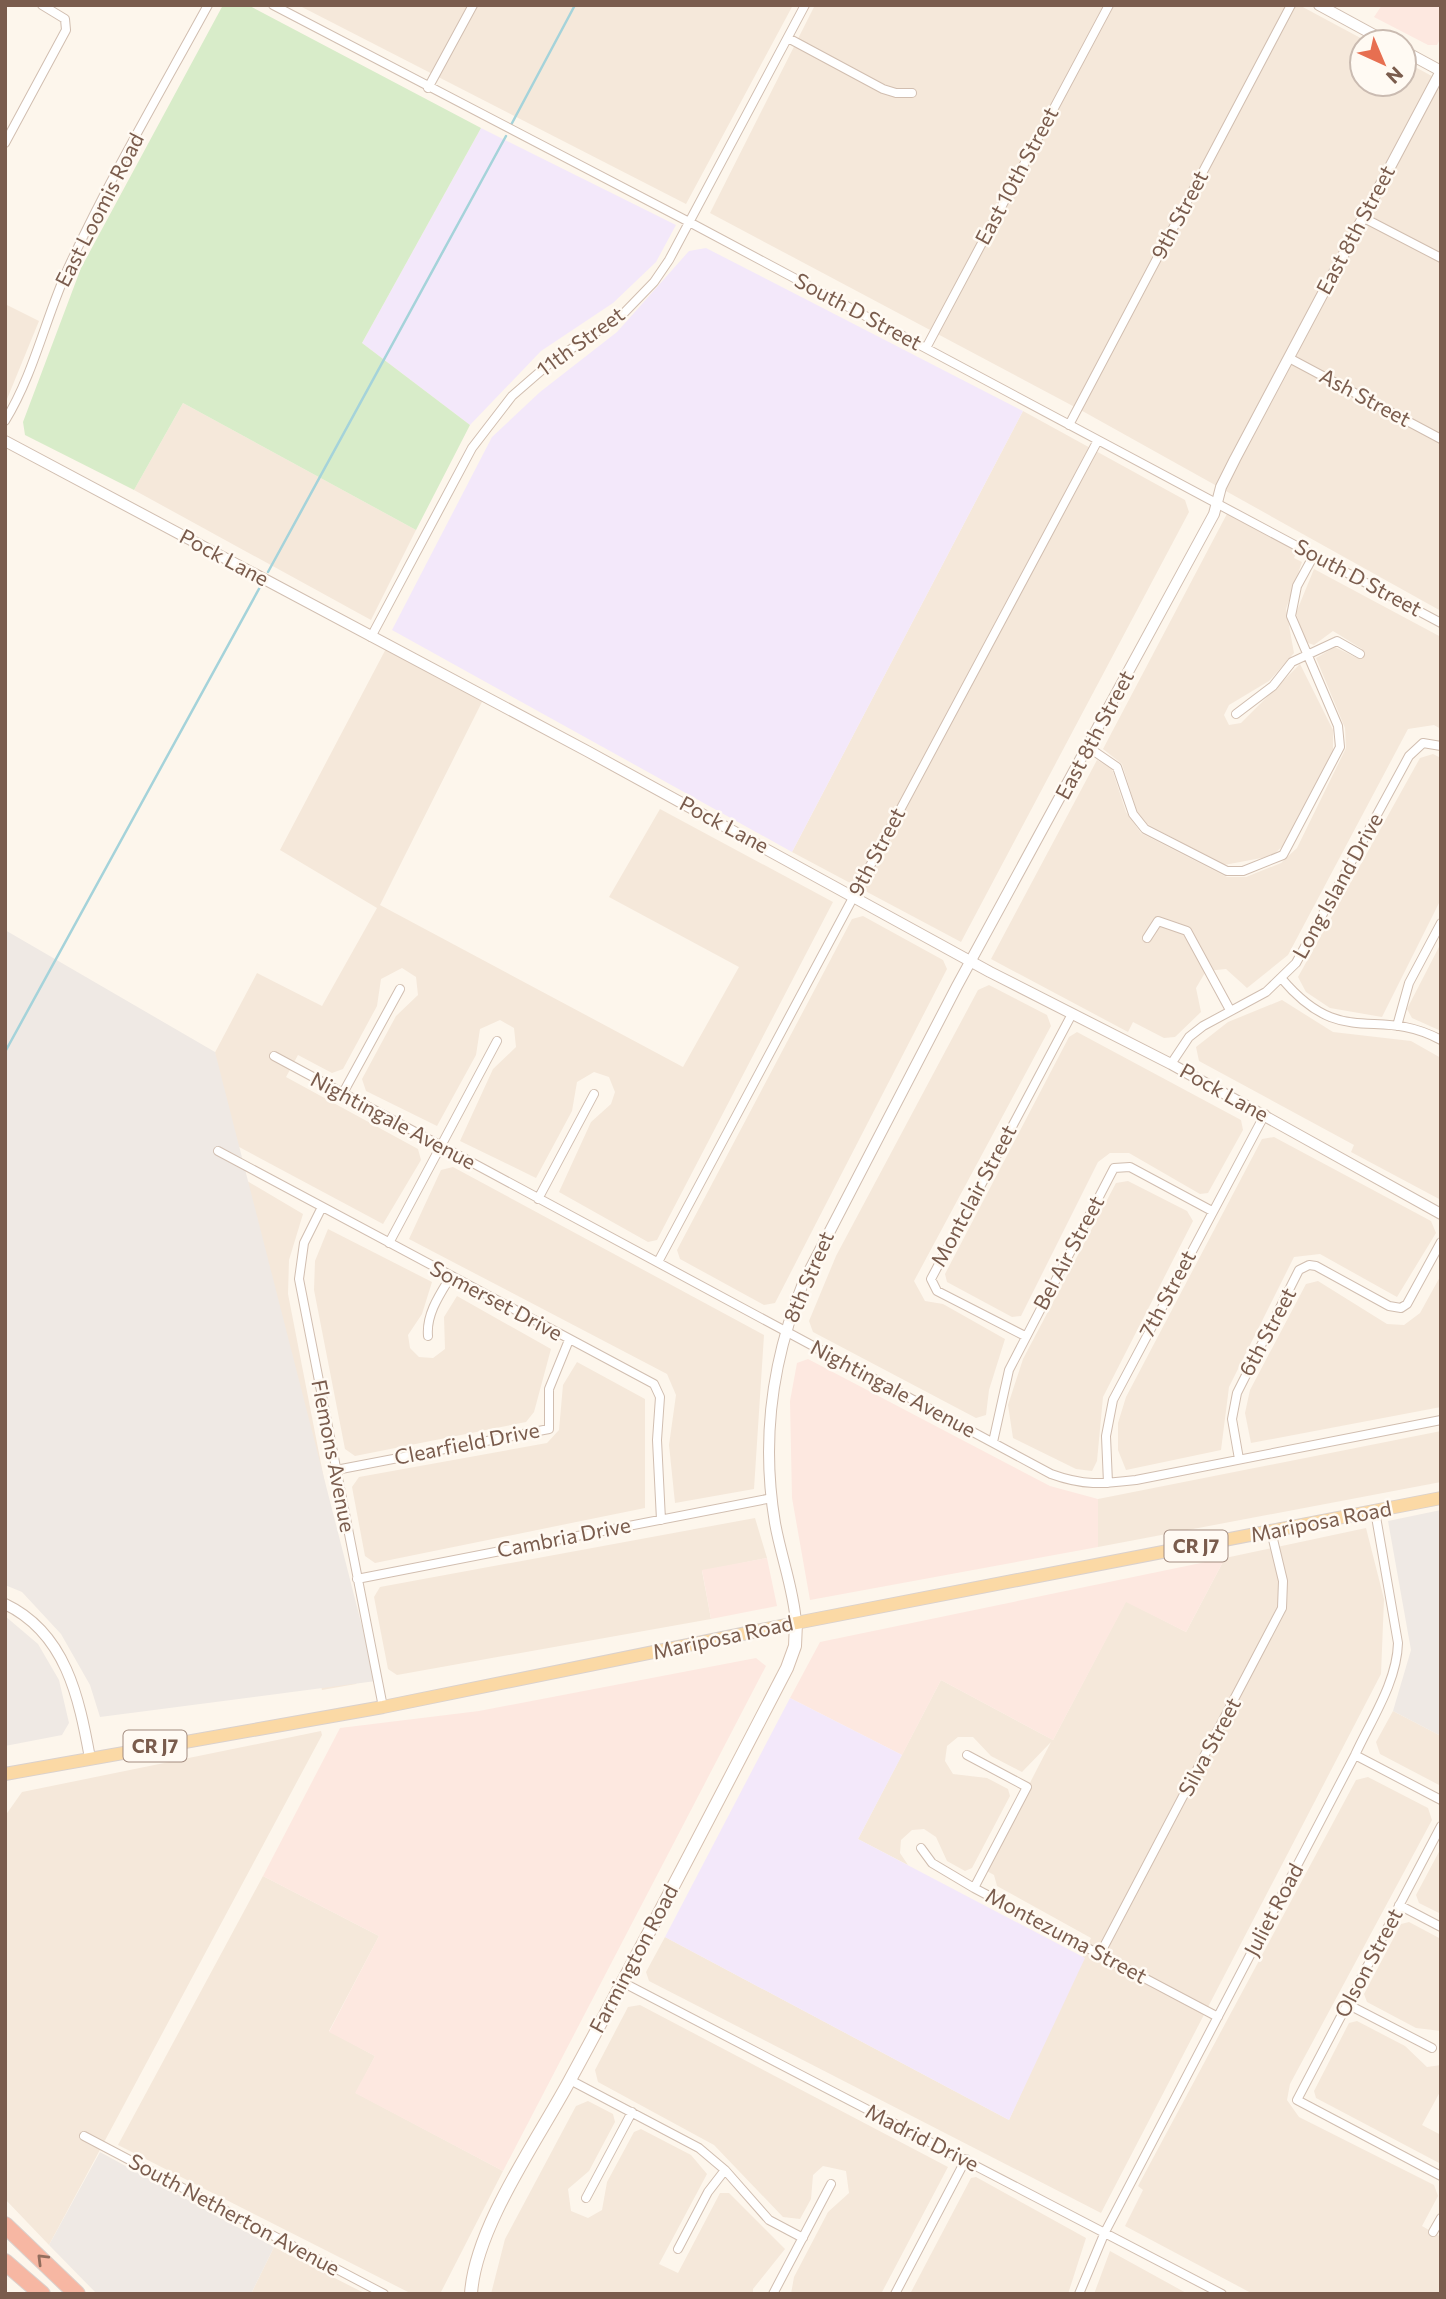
<svg xmlns="http://www.w3.org/2000/svg" width="1446" height="2299" font-family="Commissioner,sans-serif">
	<style>
		.residential { fill: #f5e8da }
		.commercial { fill: #fde8e0 }
		.industrial { fill: #efe9e4 }
		.education { fill: #f3e8fa }
		.green { fill: #d8ecc9 }
		.lines { fill: none; stroke-linecap: round; stroke-linejoin: round }
		.stream { stroke: #a5d3da; stroke-width: 2.5 }
		.minor-casing { stroke: #d1beb0; stroke-width: 10 }
		.tertiary-casing { stroke: #d1beb0; stroke-width: 12 }
		.secondary-casing { stroke: #d6c0b0; stroke-width: 14 }
		.primary-casing { stroke: #dad1cd; stroke-width: 14 }
		.motorway-casing { stroke: #dad1cd; stroke-width: 18 }
		.minor { stroke: #fff; stroke-width: 8 }
		.tertiary { stroke: #fff; stroke-width: 10 }
		.secondary { stroke: #fff; stroke-width: 12 }
		.primary { stroke: #fbd9a5; stroke-width: 12 }
		.motorway { stroke: #f7b7a3; stroke-width: 16 }
		.oneway { stroke: #936e5e }
		.labels { text-anchor: middle; stroke-width: 5; stroke-linejoin: round; paint-order: stroke }
		.shield { fill: #fffaf3; stroke: #a28b7f; stroke-width: 2 }
		.shield-label { font-size: 19px; font-weight: bold; fill: #7a5c4d }
		.street-label { font-size: 21px; fill: #7a5c4d; stroke: #fffaf3 }
	</style>
	<rect width="100%" height="100%" fill="#fdf6ec"/>
	<path class="residential" d="M298,5H793L686,204Z
		M815,5H1299L1368,42H1362V84H1404V61L1441,81V611L1086,413L710,213Z
		M5,304L39,321L5,404Z
		M183,403L416,530L371,620L134,490Z
		M1023,411L1185,500L1189,512L961,942L792,852Z
		M1229,510L1299,547L1294,558L1302,562L1286,609L1294,653L1269,681L1229,705L1224,715L1229,725L1241,723L1300,664L1333,730V752L1286,843L1272,856L1224,865L1147,824L1137,812L1122,764L1103,749Z
		M1314,569L1441,637V729L1434,725L1408,729L1288,955L1247,988L1226,969L1206,971L1196,988L1201,1012L1175,1037L1164,1038L1133,1022L1128,1032L991,959L1097,760L1112,769L1126,812L1141,833L1227,877H1246L1281,863L1297,848L1346,748L1345,728L1316,658L1335,647L1357,658L1362,649L1333,631L1314,645L1305,642L1296,613Z
		M389,643L485,696L380,905L683,1067L739,967L609,897L660,809L833,902L657,1240L648,1242L559,1192L591,1122L611,1104L615,1092L609,1077L594,1072L577,1082L572,1111L536,1178L460,1141L493,1069L516,1047L514,1028L500,1020L480,1029L476,1055L437,1126L366,1091L362,1079L396,1016L418,995L416,977L402,968L381,979L377,1006L343,1069L332,1073L298,1055L286,1077L418,1149L421,1160L383,1224L213,1133L202,1077L257,973L322,1006L377,908L280,850Z
		M1433,754L1441,758L1440,901L1382,1017L1330,1008L1306,992L1298,977L1420,758Z
		M863,916L943,960L947,969L775,1303L764,1305L680,1259L677,1250L852,919Z
		M1441,943V1031L1412,1018L1407,1009Z
		M989,985L1047,1015L1051,1026L914,1281L925,1301L943,1304L1005,1339L989,1390L986,1415L976,1418L813,1332L809,1321L836,1256L978,990Z
		M1282,1000L1333,1032L1411,1041L1441,1058V1200L1351,1152L1354,1145L1199,1061L1196,1047L1228,1022Z
		M1077,1032L1241,1120L1243,1130L1208,1193L1200,1194L1129,1153H1110L1098,1162L1021,1316L1012,1317L947,1282L945,1274L1069,1037Z
		M1274,1137L1431,1221L1436,1233L1397,1297L1320,1254L1294,1257L1229,1387L1221,1450L1126,1470L1118,1450V1423L1126,1397L1262,1139Z
		M220,1165L303,1214L289,1260L288,1294L362,1674L356,1684L322,1690Z
		M453,1167L764,1335L754,1489L675,1503L669,1445L676,1395L667,1374L409,1239L441,1170Z
		M1128,1181L1187,1211L1193,1221L1103,1397L1097,1461L1092,1471L1076,1469L1013,1438L1008,1405L1023,1359L1116,1183Z
		M328,1229L432,1282L422,1314L408,1335L410,1348L419,1357L433,1358L445,1349L444,1317L457,1296L551,1349L534,1412L526,1422L355,1456L345,1449L314,1290L315,1261Z
		M1441,1275V1407L1251,1443L1245,1413L1250,1390L1306,1284L1318,1281L1387,1324L1404,1325L1420,1313Z
		M577,1362L645,1399V1508L375,1563L365,1556L352,1487L359,1477L547,1443L559,1430L563,1385Z
		M1441,1431V1482L1098,1547V1499Z
		M755,1518L767,1558L702,1571L711,1619L397,1675L388,1669L374,1597L380,1587Z
		M1366,1528L1384,1599L1381,1674L1101,2213L649,1981L646,1972L665,1937L1009,2120L1091,1938L997,1886L994,1875L985,1870L1051,1742L1022,1772L991,1756L973,1737H958L947,1746L945,1761L953,1774L987,1778L1008,1789L1010,1796L972,1868L965,1871L947,1861L936,1837L924,1829L912,1830L901,1840L900,1853L908,1865L858,1839L941,1680L1053,1740L1126,1601L1186,1632L1225,1558Z
		M1393,1711L1441,1736V1786L1380,1754L1376,1742Z
		M321,1731L322,1735L49,2245L5,2199V1816L22,1792Z
		M1368,1777L1428,1808L1432,1820L1290,2084L1287,2100L1299,2117L1434,2185L1438,2196L1422,2226L1441,2237V2294H1253L1125,2226L1143,2190L1138,2186L1356,1780Z
		M1441,1848V1914L1419,1903L1416,1895Z
		M263,1876L379,1936L329,2031L375,2056L356,2093L503,2171L440,2294H412L118,2145Z
		M1409,1922L1441,1939V2031L1416,2028L1367,2002L1364,1994L1401,1924Z
		M640,2005L948,2167L881,2294H791L794,2277L828,2212L849,2193L846,2171L823,2166L813,2175L811,2199L800,2219L783,2217L714,2145L598,2082L595,2070L628,2007Z
		M1357,2021L1405,2046L1427,2067L1441,2065V2090L1422,2125L1441,2135V2164L1316,2098L1314,2091L1349,2023Z
		M588,2101L613,2114L615,2122L589,2171L568,2189L571,2211L588,2218L602,2210L607,2182L634,2132L641,2129L691,2155L707,2174L659,2264L678,2273L720,2193H729L785,2249L753,2289V2294H491L505,2239L576,2106Z
		M976,2177L1086,2238L1068,2294H910L971,2178Z
		M274,2247L366,2294H251Z
		M1110,2251L1188,2294H1094Z"/>
	<path class="commercial" d="M1382,5H1441V37L1437,45H1428L1374,17Z
		M808,1359L1050,1486L1098,1499V1547L810,1600L792,1498L790,1401L797,1363Z
		M767,1558L777,1606L711,1619L702,1570Z
		M1225,1558L1186,1632L1126,1602L1053,1740L941,1680L902,1755L790,1698L820,1642Z
		M756,1658L766,1666L503,2171L355,2093L375,2056L329,2032L379,1936L263,1876L340,1728L479,1711Z"/>
	<path class="industrial" d="M5,930L215,1052L376,1681L100,1717L90,1685L61,1634L22,1592L5,1585Z
		M1441,1510V1736L1393,1711L1411,1650L1388,1521Z
		M5,1616L38,1644L59,1680L69,1723L62,1735L5,1746Z
		M100,2152L274,2247L251,2294H97L49,2245Z"/>
	<path class="education" d="M481,128L676,225L656,262L613,303L541,351L470,425L362,343Z
		M706,248L1023,411L792,852L392,630L492,437L540,392L617,332L689,251Z
		M790,1698L902,1755L858,1839L1085,1958L1009,2120L665,1937Z"/>
	<path class="green" d="M223,5H248L481,128L362,343L470,425L416,530L183,403L134,490L25,435L23,422L81,268Z"/>
	<g class="lines">
		<path class="stream" d="M511,125L575,5
			M268,572L506,136
			M5,1052L260,587"/>
		<g class="minor-casing">
			<path id="minor" d="M273,5L691,223L1441,623
				M788,38L883,89L896,93H912
				M428,88L473,5
				M5,143L66,30L65,19L42,5
				M1362,217L1441,258
				M926,348L1109,5
				M1289,358L1441,439
				M5,421C35,372 46,315 70,264C111,176 161,91 208,5
				M1069,425L1291,5
				M371,637L472,448L512,396L550,363L622,315L654,282L669,260L805,5
				M1236,714L1273,686L1292,662L1337,641L1360,654
				M1088,747L1117,767L1133,814L1145,829L1227,871H1243L1283,855L1340,747L1338,726L1291,616L1297,586L1314,555
				M1147,938L1158,921L1187,931L1230,1010
				M1282,979C1343,1051 1377,1005 1441,1040
				M1397,1026L1409,983L1441,923
				M274,1056L1051,1474C1084,1486 1102,1484 1136,1480L1441,1420
				M1171,1064L1189,1037L1203,1026L1266,992L1296,963L1409,756L1423,743L1441,746
				M343,1093L400,989
				M218,1151L654,1384L660,1397L657,1440L661,1520
				M538,1199L594,1094
				M322,1207L304,1243L299,1279L383,1707
				M389,1243L497,1041
				M658,1262L1097,442
				M428,1336C426,1314 440,1294 451,1276
				M1025,1336L937,1291L931,1279L1072,1014
				M993,1442L1009,1370L1114,1168L1130,1167L1212,1211
				M1239,1459L1232,1419L1237,1393L1299,1270L1309,1265L1316,1266L1389,1306L1401,1308L1407,1304L1441,1242
				M336,1470L549,1429V1389L569,1340
				M1108,1483L1106,1436L1113,1400L1265,1114
				M357,1579L772,1498
				M967,1755L1027,1787L974,1888
				M1355,1755L1441,1800
				M1441,1826L1297,2100L1441,2176
				M921,1848L932,1863L974,1888L1218,2017
				M1399,1905L1441,1927
				M1100,1954L1282,1608L1283,1581L1271,1531
				M622,1982L1222,2294
				M1347,2004L1432,2048
				M570,2080L699,2148L725,2170L769,2220L803,2238
				M84,2136L384,2294
				M586,2198L632,2112
				M1433,2232L1441,2218
				M678,2249L708,2192L725,2170
				M773,2294L831,2184
				M895,2294L966,2159
				M1079,2294L1105,2232L1355,1755C1371,1720 1397,1682 1398,1643L1375,1511"/>
		</g>
		<g class="tertiary-casing">
			<path id="tertiary" d="M1319,5L1387,42
				M1404,51L1441,71
				M5,441L587,751L990,972L1171,1064L1441,1214
				M5,1604C66,1633 79,1698 90,1758
				M796,1623C794,1590 781,1557 775,1523C761,1440 772,1359 804,1281L957,986L1214,514L1221,487L1235,459L1441,71"/>
		</g>
		<g class="secondary-casing">
			<path id="secondary" d="M471,2294C475,2227 539,2138 571,2078C645,1942 716,1805 787,1668L795,1646L796,1623"/>
		</g>
		<g class="primary-casing">
			<path id="primary" d="M5,1774L383,1707L796,1623L1441,1498"/>
		</g>
		<g class="motorway-casing">
			<path id="motorway" d="M5,2225L77,2294
				M5,2262L42,2294"/>
		</g>
		<use href="#minor" class="minor"/>
		<use href="#tertiary" class="tertiary"/>
		<use href="#secondary" class="secondary"/>
		<use href="#primary" class="primary"/>
		<use href="#motorway" class="motorway"/>
	</g>
	<defs><path id="oneway-chevron" d="M-2-3.5L2.5 0L-2 3.5" fill="none" stroke-width="1.6" stroke-linecap="round" stroke-linejoin="round" transform="scale(1.75)"/></defs>
	<use class="oneway" href="#oneway-chevron" transform="translate(42 2259) rotate(-135)"/>
	<g class="labels">
		<g class="shield">
			<rect x="1164.5" y="1530.5" width="63" height="31" rx="5"/>
			<rect x="123.5" y="1730.5" width="63" height="31" rx="5"/>
		</g>
		<g class="shield-label">
			<text x="1196" y="1553">CR J7</text>
			<text x="155" y="1753">CR J7</text>
		</g>
		<g class="street-label">
			<text transform="translate(1017 176) rotate(-62)" y="7">East 10th Street</text>
			<text transform="translate(100 210) rotate(-63)" y="7">East Loomis Road</text>
			<text transform="translate(1180 215) rotate(-62)" y="7">9th Street</text>
			<text transform="translate(1356 230) rotate(-62)" y="7">East 8th Street</text>
			<text transform="translate(858 312) rotate(28)" y="7">South D Street</text>
			<text transform="translate(581 342) rotate(-36)" y="7">11th Street</text>
			<text transform="translate(1365 398) rotate(28)" y="7">Ash Street</text>
			<text transform="translate(224 558) rotate(28)" y="7">Pock Lane</text>
			<text transform="translate(1358 578) rotate(28)" y="7">South D Street</text>
			<text transform="translate(1095 735) rotate(-62)" y="7">East 8th Street</text>
			<text transform="translate(724 825) rotate(28)" y="7">Pock Lane</text>
			<text transform="translate(877 852) rotate(-62)" y="7">9th Street</text>
			<text transform="translate(1338 886) rotate(-61)" y="7">Long Island Drive</text>
			<text transform="translate(1224 1093) rotate(29)" y="7">Pock Lane</text>
			<text transform="translate(393 1121) rotate(28)" y="7">Nightingale Avenue</text>
			<text transform="translate(974 1196) rotate(-62)" y="7">Montclair Street</text>
			<text transform="translate(1069 1253) rotate(-62)" y="7">Bel Air Street</text>
			<text transform="translate(809 1277) rotate(-67)" y="7">8th Street</text>
			<text transform="translate(1168 1294) rotate(-62)" y="7">7th Street</text>
			<text transform="translate(496 1301) rotate(28)" y="7">Somerset Drive</text>
			<text transform="translate(1268 1332) rotate(-62)" y="7">6th Street</text>
			<text transform="translate(893 1389) rotate(28)" y="7">Nightingale Avenue</text>
			<text transform="translate(467 1444) rotate(-11)" y="7">Clearfield Drive</text>
			<text transform="translate(333 1456) rotate(79)" y="7">Flemons Avenue</text>
			<text transform="translate(1321 1522) rotate(-11)" y="7">Mariposa Road</text>
			<text transform="translate(564 1538) rotate(-11)" y="7">Cambria Drive</text>
			<text transform="translate(723 1638) rotate(-12)" y="7">Mariposa Road</text>
			<text transform="translate(1210 1747) rotate(-62)" y="7">Silva Street</text>
			<text transform="translate(1274 1910) rotate(-62)" y="7">Juliet Road</text>
			<text transform="translate(1066 1936) rotate(28)" y="7">Montezuma Street</text>
			<text transform="translate(634 1959) rotate(-62)" y="7">Farmington Road</text>
			<text transform="translate(1369 1963) rotate(-62)" y="7">Olson Street</text>
			<text transform="translate(922 2138) rotate(27)" y="7">Madrid Drive</text>
			<text transform="translate(234 2215) rotate(28)" y="7">South Netherton Avenue</text>
		</g>
	</g>
	<rect width="1446" height="2299" fill="none" stroke="#7a5c4d" stroke-width="14"/>
	<g transform="translate(1383 63) rotate(136)"><circle r="33" fill="#fffaf3" stroke="#cabbb1" stroke-width="2"/>
	<path d="M0-5L12 26L0 18L-12 26Z" fill="#e76f51"/>
	<text y="-10" font-size="19" font-weight="bold" text-anchor="middle" fill="#7a5c4d">N</text>
	</g>
</svg>
